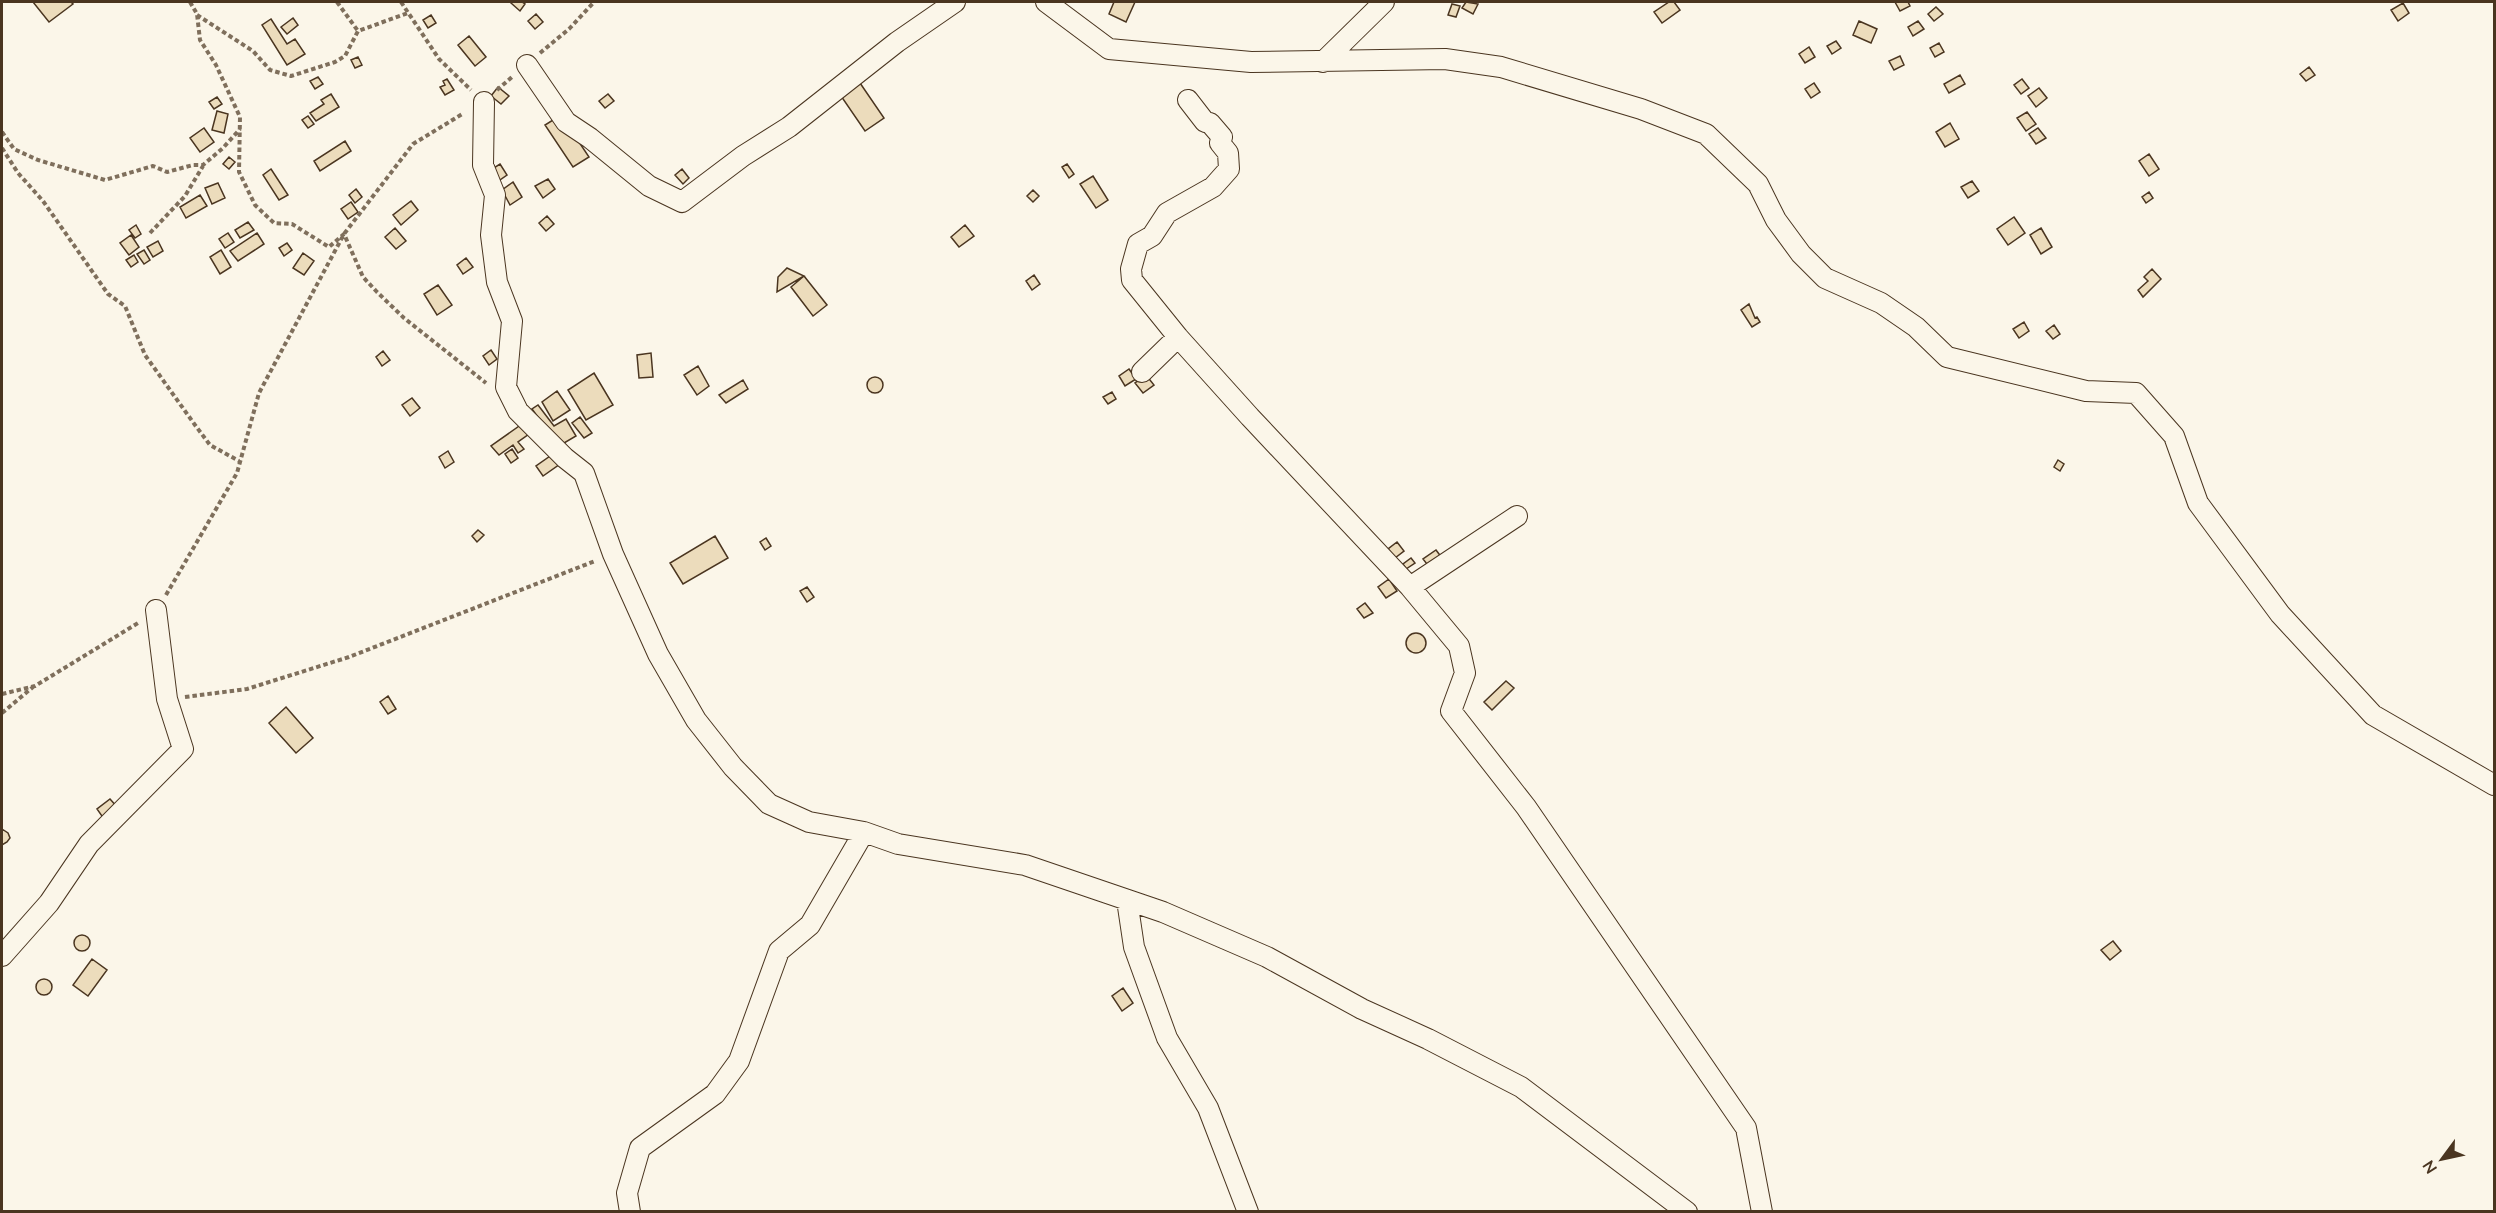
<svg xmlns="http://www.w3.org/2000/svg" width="2496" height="1213" font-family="'Nunito Sans',sans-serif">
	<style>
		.building { fill: #ecdcbc; stroke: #4a3520; stroke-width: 1.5 }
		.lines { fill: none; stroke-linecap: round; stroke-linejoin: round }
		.minor-casing { stroke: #4a3520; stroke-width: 22 }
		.path { stroke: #7f6f5c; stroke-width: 4; stroke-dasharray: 4.5 3; stroke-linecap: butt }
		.minor { stroke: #fbf6e9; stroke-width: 20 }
	</style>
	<rect width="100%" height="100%" fill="#fbf6e9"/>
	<path class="building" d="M33,2H71L73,4L49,22Z
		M512,2H522L525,4L520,11L511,3Z
		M1114,2H1135L1126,22L1109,14Z
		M1466,2L1478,4L1473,14L1462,8Z
		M1669,2H1674L1680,10L1662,23L1654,12Z
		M1895,2H1908L1910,6L1900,11Z
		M2403,3L2409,13L2398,21L2391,10Z
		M1452,4L1460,6L1456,17L1448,15Z
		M1936,7L1943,14L1934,21L1928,14Z
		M536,14L543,22L535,29L528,21Z
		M431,15L436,23L428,28L423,20Z
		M293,18L298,25L287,34L281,27Z
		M271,19L287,44L295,39L305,54L287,65L262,25Z
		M1859,21L1877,29L1871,43L1853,35Z
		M1918,21L1924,29L1913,36L1908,27Z
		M469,36L486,57L475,66L458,45Z
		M1836,41L1841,48L1832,54L1827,46Z
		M1939,43L1944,52L1935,57L1930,48Z
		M1809,47L1815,57L1805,63L1799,54Z
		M1900,56L1904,65L1894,70L1889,61Z
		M358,57L362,65L355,68L351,60Z
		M2309,67L2315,75L2306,81L2300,74Z
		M1960,75L1965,84L1949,93L1944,84Z
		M318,77L323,84L315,89L310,81Z
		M447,79L454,90L445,95L440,87L445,85L443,81Z
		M2022,79L2029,88L2021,94L2014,85Z
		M860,83L884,118L865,131L841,96Z
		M1814,83L1820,92L1811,98L1805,89Z
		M498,87L509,96L501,104L491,96Z
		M2039,88L2047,98L2036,107L2028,96Z
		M331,94L339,107L316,121L310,113L324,104L321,100Z
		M608,94L614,101L605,108L599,101Z
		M217,97L222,104L214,109L209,102Z
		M217,111L228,114L224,133L212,130Z
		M2027,112L2036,124L2026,131L2017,118Z
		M561,115L589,157L573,167L545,125Z
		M308,116L314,124L308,128L302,120Z
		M1950,123L1959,139L1945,147L1936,132Z
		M204,128L214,142L200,152L190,138Z
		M2038,128L2046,138L2036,144L2029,134Z
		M345,141L351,151L320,171L314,161Z
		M2149,154L2159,169L2149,176L2139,161Z
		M229,157L235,162L229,169L223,164Z
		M500,164L507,175L497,182L489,171Z
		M1067,164L1074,174L1069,178L1062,167Z
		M271,169L288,195L279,200L263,175Z
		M682,169L689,178L683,184L675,175Z
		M1093,176L1108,200L1096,208L1080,184Z
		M548,179L555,189L543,198L535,186Z
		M1972,181L1979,191L1968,198L1961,187Z
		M513,182L522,197L510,205L502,190Z
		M218,183L225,198L212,204L205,188Z
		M356,189L362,197L355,203L349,195Z
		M1033,190L1039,196L1033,202L1027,196Z
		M2149,192L2153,198L2146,203L2142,197Z
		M200,195L207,206L186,218L180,207Z
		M411,201L418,210L401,225L393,215Z
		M351,202L358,212L348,219L341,209Z
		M547,216L554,224L546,231L539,223Z
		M2014,217L2025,233L2008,245L1997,229Z
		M248,222L254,230L240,238L235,230Z
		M136,225L141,234L135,238L129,230Z
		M965,225L974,236L959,247L951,237Z
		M395,228L406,241L396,249L385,237Z
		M2041,228L2052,247L2041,254L2030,235Z
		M228,233L234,242L225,248L219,239Z
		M257,233L264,244L238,261L230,251Z
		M131,235L139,247L129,255L120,243Z
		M158,241L163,251L153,257L147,247Z
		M287,243L292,250L284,256L279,248Z
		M144,250L150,260L144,264L137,254Z
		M221,250L231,267L220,274L210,257Z
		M303,253L314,261L304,275L293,268Z
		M134,255L138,262L131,267L126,260Z
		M466,258L473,267L463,274L457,265Z
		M787,268L804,276L777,292L778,277Z
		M2152,269L2161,279L2143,297L2138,290L2148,281L2144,277Z
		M1034,275L1040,284L1032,290L1026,281Z
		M804,276L827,305L813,316L791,287Z
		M438,285L452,305L437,315L424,294Z
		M1749,304L1755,318L1757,317L1760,322L1752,327L1741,310Z
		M2024,322L2029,331L2019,338L2013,329Z
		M2054,325L2060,334L2053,339L2046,331Z
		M491,350L497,359L489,365L483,356Z
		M383,351L390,360L382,366L376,357Z
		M651,353L653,377L639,378L637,355Z
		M698,366L709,386L697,395L684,375Z
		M1129,369L1136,379L1125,386L1119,376Z
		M594,373L613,405L586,420L568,390Z
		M1146,375L1154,385L1143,393L1135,383Z
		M867 385a8 8 0 1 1 16 0a8 8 0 1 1-16 0Z
		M743,380L748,389L726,403L719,395Z
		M557,391L570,410L553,421L542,402Z
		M1112,392L1116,399L1108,404L1103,397Z
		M412,398L420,408L410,416L402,405Z
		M538,405L554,426L566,419L576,436L559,446L532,409Z
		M580,417L592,433L584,438L572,423Z
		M522,424L529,434L518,442L524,449L518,453L513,445L499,455L491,446Z
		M512,449L518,458L511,463L505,454Z
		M448,451L454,462L445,468L439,457Z
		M553,454L560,464L543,476L536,466Z
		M2058,460L2064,464L2060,471L2054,467Z
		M478,530L484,535L477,542L472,536Z
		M715,536L728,558L683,584L670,563Z
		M766,538L771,546L765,550L760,542Z
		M1397,542L1404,551L1395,558L1388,549Z
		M1436,550L1442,558L1430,568L1423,559Z
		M1411,558L1415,563L1406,569L1403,564Z
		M1389,579L1397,591L1386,598L1378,587Z
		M807,587L814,597L807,602L800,591Z
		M1365,603L1373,613L1364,618L1357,609Z
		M1406 643a10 10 0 1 1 20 0a10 10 0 1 1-20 0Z
		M1506,681L1514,688L1492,710L1484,702Z
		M388,696L396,709L388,714L380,702Z
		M286,707L313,738L296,753L269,723Z
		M110,799L118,808L104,819L97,809Z
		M2,829L8,833L10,838L7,842L2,845Z
		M74 943a8 8 0 1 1 16 0a8 8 0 1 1-16 0Z
		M2113,941L2121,951L2110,960L2101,950Z
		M92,959L107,970L88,996L73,985Z
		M36 987a8 8 0 1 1 16 0a8 8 0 1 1-16 0Z
		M1123,988L1133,1003L1122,1011L1112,996Z"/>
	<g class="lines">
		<g class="minor-casing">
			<path id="minor" d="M1046,2L1109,49L1251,62L1445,59L1501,67L1641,109L1706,134L1758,184L1776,220L1801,254L1825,278L1881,303L1916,327L1947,357L2086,391L2136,393L2174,436L2198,503L2280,614L2373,715L2494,785
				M1323,62L1384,2
				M527,65L566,122L590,138L649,186L682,202L743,156L789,127L897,42L955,2
				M1188,100L1205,122L1210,123L1222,137L1220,143L1228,153L1229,169L1213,187L1167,213L1152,236L1138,244L1131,269L1132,280L1178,337L1250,417L1410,587L1459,646L1465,673L1451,711L1526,807L1746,1128L1762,1212
				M484,102L483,165L495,195L491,235L497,282L512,321L506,387L518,411L565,458L584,473L613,554L658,654L696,720L733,767L769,804L809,822L864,832L898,844L1025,865L1163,912L1267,957L1362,1009L1428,1039L1521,1087L1687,1212
				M1142,372L1178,337
				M1410,587L1517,516
				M1127,900L1134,947L1167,1038L1208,1108L1248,1212
				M2,956L49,903L89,844L183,749L167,699L156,610
				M630,1212L627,1193L640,1148L715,1094L739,1061L779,951L810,925L864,832"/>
		</g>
		<path class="path" d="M190,2L197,14L200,40L216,65L240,117L239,172L255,205L274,223L292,224L329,247L344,234L363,277L377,292L404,318L486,383
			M337,2L358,31
			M401,2L439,59L471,90
			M197,15L253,51L270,70L291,76L335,62L345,56L358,31L408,13
			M540,53L569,29L594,2
			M497,90L512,77
			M2,132L14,149L38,160L105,180L153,166L167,172L193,165H203L223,148L240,129
			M2,148L18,173L43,201L108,294L125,306L145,355L195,425L210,445L239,461
			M150,233L185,196L203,166
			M166,595L237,473L259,393L344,234L413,144L464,113
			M2,694L35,686L138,623
			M185,697L247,689L349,657L595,561
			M2,713L33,687"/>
		<use href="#minor" class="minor"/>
	</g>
	<rect width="2496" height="1213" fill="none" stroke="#4a3520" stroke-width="6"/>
	<g transform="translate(2442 1159) rotate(237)" stroke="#fbf6e9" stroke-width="4.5" paint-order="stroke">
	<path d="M0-4.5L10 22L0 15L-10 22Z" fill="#4a3520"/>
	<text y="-9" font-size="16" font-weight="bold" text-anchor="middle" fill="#4a3520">N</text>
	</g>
</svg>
